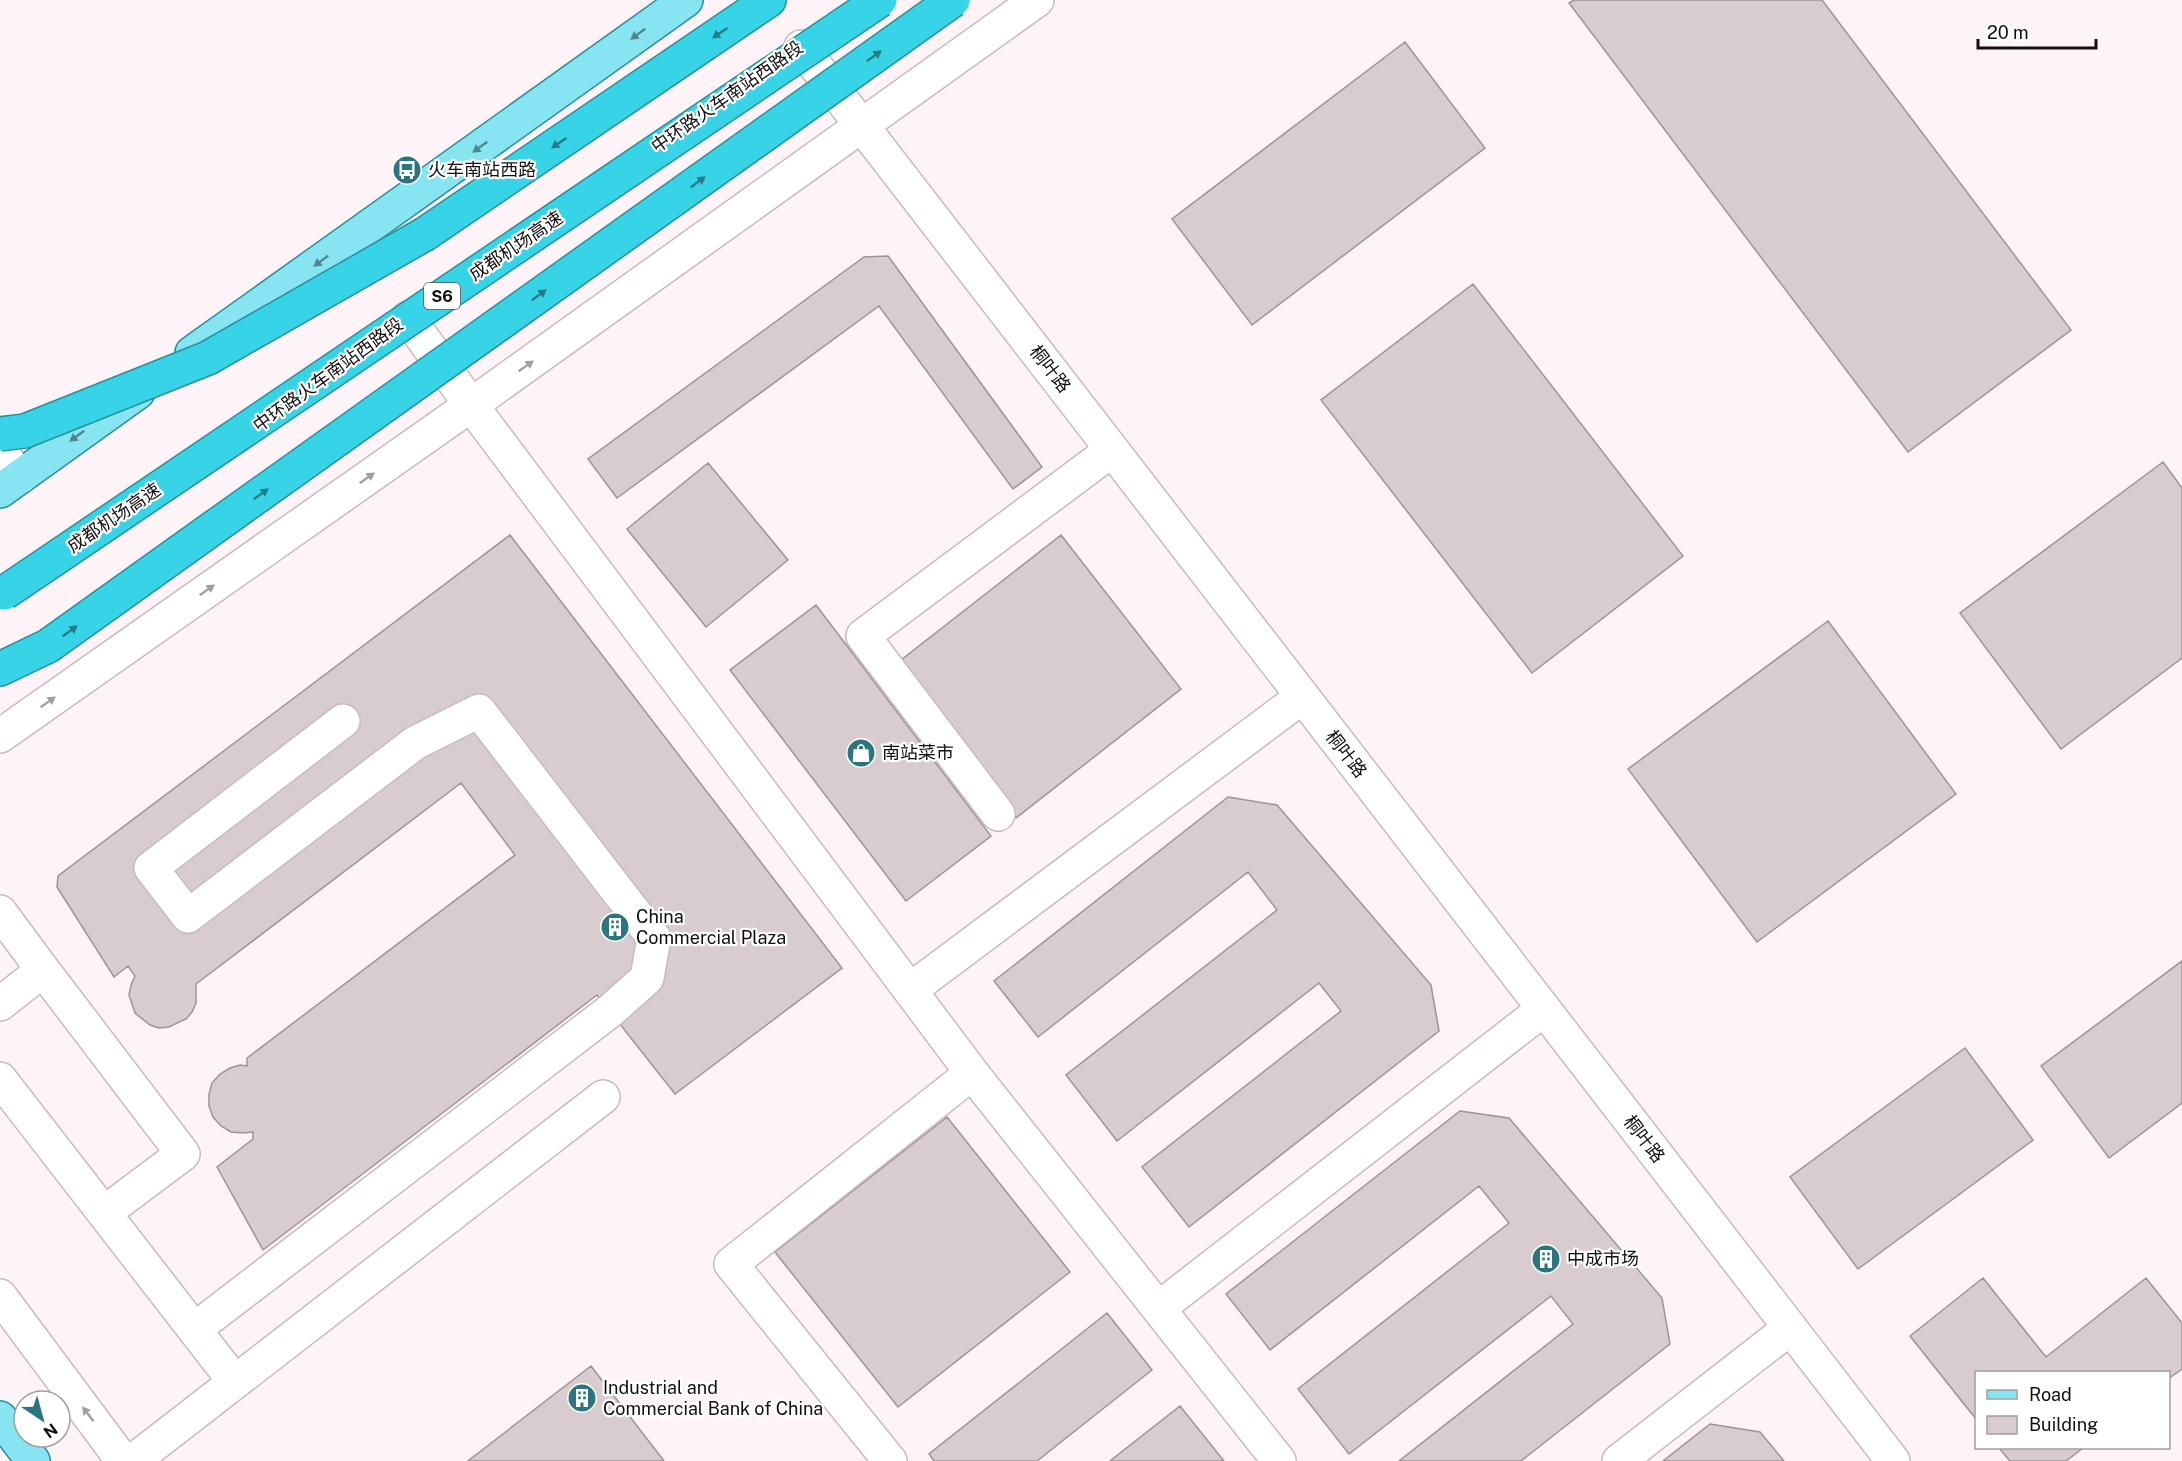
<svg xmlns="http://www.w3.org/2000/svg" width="2182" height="1461" font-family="'Public Sans','Noto Sans SC',sans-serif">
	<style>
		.building { fill: #d9cccf; stroke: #9f9396; stroke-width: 1.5 }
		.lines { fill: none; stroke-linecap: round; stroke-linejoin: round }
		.minor-casing { stroke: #c8bbbe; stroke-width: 36 }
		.major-casing { stroke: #298f9b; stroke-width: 36 }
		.highway-casing { stroke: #298f9b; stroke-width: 36 }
		.minor { stroke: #fff; stroke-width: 33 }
		.major { stroke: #86e5f0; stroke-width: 33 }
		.highway { stroke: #36d4e6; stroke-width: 33 }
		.highway-bridge-casing { stroke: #298f9b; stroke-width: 36; stroke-linecap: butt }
		.highway-bridge { stroke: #36d4e6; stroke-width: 33 }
		.oneway { fill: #267b85 }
		.oneway2 { fill: #52848b }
		.oneway3 { fill: #a09f9f }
		.labels { text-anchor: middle; stroke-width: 4.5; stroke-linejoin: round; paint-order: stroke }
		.shield { fill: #fff; stroke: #595657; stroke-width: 1.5 }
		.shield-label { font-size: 16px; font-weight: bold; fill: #120e0f }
		.street-label { font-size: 18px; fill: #120e0f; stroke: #fff }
		.poi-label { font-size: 18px; fill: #120e0f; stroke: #fff; text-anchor: start }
	</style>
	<rect width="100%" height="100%" fill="#fef3f6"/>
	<path class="building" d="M1574,0H1822L2071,330L1908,452L1569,3Z
		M1405,42L1485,148L1252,325L1172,219Z
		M888,256L1042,467L1013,489L879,306L617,498L588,459L864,257Z
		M1473,284L1683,556L1532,673L1321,400Z
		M2163,462L2182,488V658L2061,749L1960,613Z
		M708,463L788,560L706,627L627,529Z
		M510,535L842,968L675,1094L597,995L263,1250L217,1167L253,1139V1132L243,1133L231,1132L221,1126L213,1117L209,1106V1094L212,1083L220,1074L230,1068L240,1065L247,1066V1058L515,855L461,783L196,984V1003L192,1012L186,1019L169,1027L159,1028L150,1025L135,1013L129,995L131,985L135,976L128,966L114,977L57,887L58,876Z
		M1061,535L1181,689L1016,818L896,664Z
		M816,605L991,836L906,901L730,670Z
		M1828,621L1956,794L1757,942L1628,769Z
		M1228,797L1277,805L1431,985L1439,1031L1189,1227L1142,1167L1341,1011L1319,983L1117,1141L1066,1075L1277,910L1248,872L1038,1037L994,981Z
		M2182,961V1103L2109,1158L2041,1066Z
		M1965,1048L2033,1140L1858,1269L1790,1177Z
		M1460,1111L1509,1118L1662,1298L1670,1344L1521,1461H1399L1573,1324L1551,1296L1349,1454L1298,1389L1509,1223L1479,1186L1270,1350L1226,1294Z
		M947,1117L1070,1272L898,1407L775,1252Z
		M1983,1278L2046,1357L2146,1278L2182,1323V1369L2168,1379V1372H1976V1419L1910,1336Z
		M1107,1313L1152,1370L1037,1461H934L929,1454Z
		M591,1366L664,1461H468L508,1430Z
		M1180,1406L1224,1461H1110Z
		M1710,1424L1760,1432L1784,1461H1663Z
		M1999,1448H2083L2066,1461H2010Z"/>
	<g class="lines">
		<g class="minor-casing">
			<path id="minor" d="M801,47L1893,1461
				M408,318L471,405L972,1073L1279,1461
				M0,451L20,477
				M0,736L471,405L1037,0
				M998,814L863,636L1112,450
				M0,912L43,970L0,1004
				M43,970L183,1154L104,1213
				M910,990L1302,697
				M0,1079L235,1382L133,1461
				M0,1296L123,1461
				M1159,1308L1544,1009
				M195,1329L610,1011L647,978L654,938L479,711L415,743L188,916L151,868L343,721
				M235,1382L603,1097
				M890,1461L731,1264L972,1073
				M1619,1461L1790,1328"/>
		</g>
		<g class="major-casing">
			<path id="major" d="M192,353L686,0
				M0,491L138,392
				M0,1418L33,1461"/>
		</g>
		<g class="highway-casing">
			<path id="highway" d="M425,234L769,0
				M0,669L48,646L213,528"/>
		</g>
		<use href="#minor" class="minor"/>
		<use href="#major" class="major"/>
		<use href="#highway" class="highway"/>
		<g class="highway-bridge-casing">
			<path id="highway-bridge" d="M0,434L25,431L208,358L425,234
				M213,528L953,0
				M4,593L880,0"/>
		</g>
		<use href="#highway-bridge" class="highway-bridge"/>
	</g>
	<defs><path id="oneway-solid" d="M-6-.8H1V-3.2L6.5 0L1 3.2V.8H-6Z" transform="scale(1.5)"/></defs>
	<g class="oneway">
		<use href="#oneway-solid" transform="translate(720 33) rotate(146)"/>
		<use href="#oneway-solid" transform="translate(874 56) rotate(-36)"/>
		<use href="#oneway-solid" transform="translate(559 143) rotate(146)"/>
		<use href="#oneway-solid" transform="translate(698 182) rotate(-36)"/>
		<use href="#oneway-solid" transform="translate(539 295) rotate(-36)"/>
		<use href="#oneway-solid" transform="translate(261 494) rotate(-36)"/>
		<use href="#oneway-solid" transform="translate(70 631) rotate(-36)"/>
	</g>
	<g class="oneway2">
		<use href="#oneway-solid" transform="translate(638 34) rotate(144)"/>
		<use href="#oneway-solid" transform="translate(480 147) rotate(144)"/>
		<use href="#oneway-solid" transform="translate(321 261) rotate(144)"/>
		<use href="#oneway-solid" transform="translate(77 436) rotate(144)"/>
	</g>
	<g class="oneway3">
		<use href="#oneway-solid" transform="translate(526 366) rotate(-35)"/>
		<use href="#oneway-solid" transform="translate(367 478) rotate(-35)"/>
		<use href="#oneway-solid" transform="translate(207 590) rotate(-35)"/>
		<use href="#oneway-solid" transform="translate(48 702) rotate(-35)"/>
		<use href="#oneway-solid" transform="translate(88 1414) rotate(-127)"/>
	</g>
	<defs>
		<g id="bus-disc" transform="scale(1.5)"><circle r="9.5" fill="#2d757e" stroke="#fff"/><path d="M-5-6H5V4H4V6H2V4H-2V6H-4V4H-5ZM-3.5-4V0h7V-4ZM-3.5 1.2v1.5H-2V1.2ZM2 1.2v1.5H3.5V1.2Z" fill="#fff"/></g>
		<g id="shop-disc" transform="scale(1.5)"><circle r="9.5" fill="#2d757e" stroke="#fff"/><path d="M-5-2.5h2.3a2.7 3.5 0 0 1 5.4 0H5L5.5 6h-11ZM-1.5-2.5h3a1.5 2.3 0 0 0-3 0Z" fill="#fff"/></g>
		<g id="building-disc" transform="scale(1.5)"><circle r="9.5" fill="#2d757e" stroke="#fff"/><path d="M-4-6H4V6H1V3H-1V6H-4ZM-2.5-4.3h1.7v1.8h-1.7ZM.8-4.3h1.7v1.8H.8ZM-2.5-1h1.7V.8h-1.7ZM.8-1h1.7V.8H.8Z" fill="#fff"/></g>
	</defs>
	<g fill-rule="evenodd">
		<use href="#bus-disc" x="407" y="170"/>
		<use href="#shop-disc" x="861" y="753"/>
		<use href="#building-disc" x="615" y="927"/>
		<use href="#building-disc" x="1546" y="1259"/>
		<use href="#building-disc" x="582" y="1398"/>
	</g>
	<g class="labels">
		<rect class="shield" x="424" y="283" width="36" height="26" rx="4.5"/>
		<g class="shield-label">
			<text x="442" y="302">S6</text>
		</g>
		<g class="street-label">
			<text transform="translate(727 97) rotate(-35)" y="6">中环路火车南站西路段</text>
			<text transform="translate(516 246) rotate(-34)" y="6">成都机场高速</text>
			<text transform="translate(1050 369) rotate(52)" y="6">桐叶路</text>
			<text transform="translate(328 375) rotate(-36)" y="6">中环路火车南站西路段</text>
			<text transform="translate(114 518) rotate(-34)" y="6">成都机场高速</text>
			<text transform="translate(1346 754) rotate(52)" y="6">桐叶路</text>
			<text transform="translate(1644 1139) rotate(52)" y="6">桐叶路</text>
		</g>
		<g class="poi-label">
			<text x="428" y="176">火车南站西路</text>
			<text x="882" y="759">南站菜市</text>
			<text x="636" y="923">China<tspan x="636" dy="21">Commercial Plaza</tspan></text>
			<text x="1567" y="1265">中成市场</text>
			<text x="603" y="1394">Industrial and<tspan x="603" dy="21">Commercial Bank of China</tspan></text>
		</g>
	</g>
	<rect x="1975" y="1371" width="195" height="78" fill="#ffffff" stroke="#a09f9f" stroke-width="1.5"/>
	<rect x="1987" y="1390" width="30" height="9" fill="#86e5f0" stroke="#a09f9f" stroke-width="1.5"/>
	<text x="2029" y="1401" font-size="18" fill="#120e0f">Road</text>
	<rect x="1987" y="1416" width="30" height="18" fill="#d9cccf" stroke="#a09f9f" stroke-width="1.5"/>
	<text x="2029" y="1431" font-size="18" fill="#120e0f">Building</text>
	<g transform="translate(42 1419) rotate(144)"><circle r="28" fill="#ffffff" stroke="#a09f9f" stroke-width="1.5"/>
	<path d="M0-4.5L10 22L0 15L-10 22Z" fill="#2d757e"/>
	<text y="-9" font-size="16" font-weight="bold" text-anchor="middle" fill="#120e0f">N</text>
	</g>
	<path d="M1978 39v9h118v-9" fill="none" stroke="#120e0f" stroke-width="3"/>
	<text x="1987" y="39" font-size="18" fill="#120e0f" stroke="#ffffff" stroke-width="4.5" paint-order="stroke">20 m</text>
</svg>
